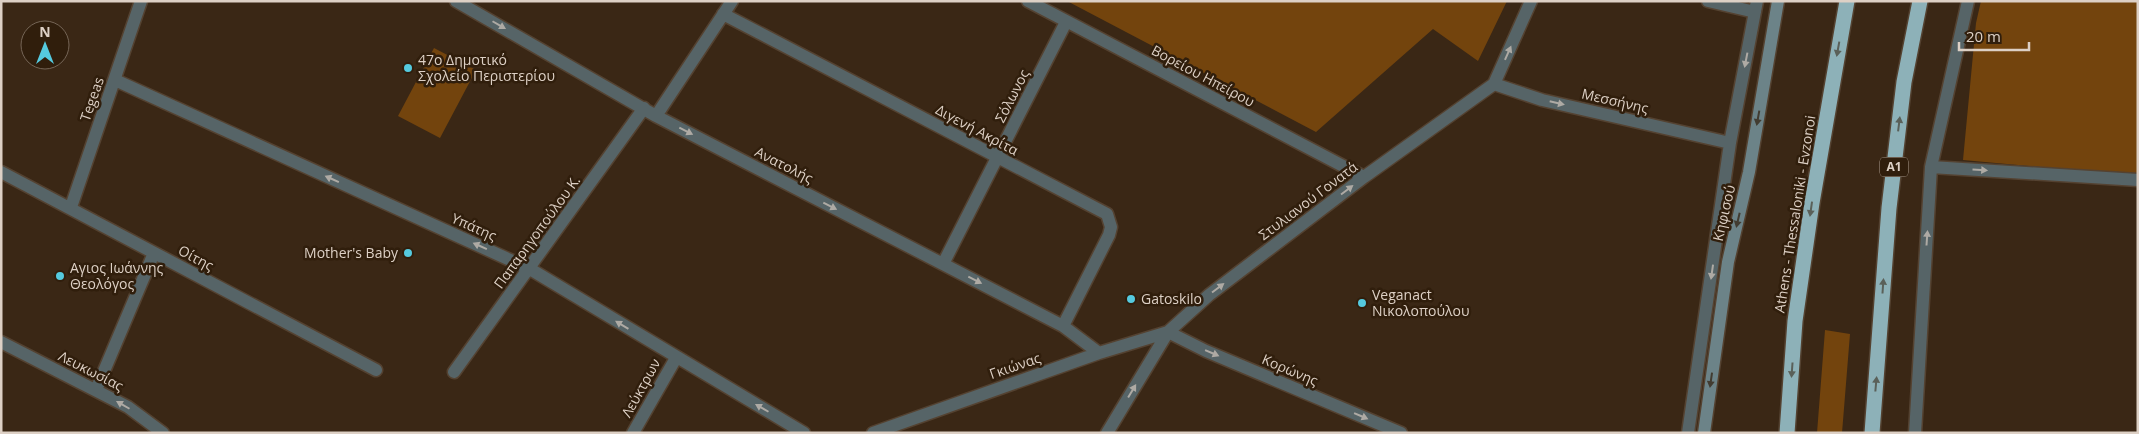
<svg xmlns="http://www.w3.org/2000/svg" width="2139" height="434" font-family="'Open Sans',sans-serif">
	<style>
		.green { fill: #73440d }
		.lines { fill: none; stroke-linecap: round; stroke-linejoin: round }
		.street-casing { stroke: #544231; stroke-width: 15 }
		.secondary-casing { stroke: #544231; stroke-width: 15 }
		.highway-casing { stroke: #544231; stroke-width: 18 }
		.street { stroke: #566467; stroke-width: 12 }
		.secondary { stroke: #6c8388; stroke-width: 12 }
		.highway { stroke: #8db1b8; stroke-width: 15 }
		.oneway { fill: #aeaaa4 }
		.oneway2 { fill: #5a6059 }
		.oneway3 { fill: #423c31 }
		.poi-dot { fill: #55cadf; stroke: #301e0c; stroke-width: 2 }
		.labels { text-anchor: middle; stroke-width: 5; stroke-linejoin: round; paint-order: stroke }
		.shield { fill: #301e0c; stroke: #a99b8e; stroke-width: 1 }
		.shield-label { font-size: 12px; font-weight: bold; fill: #ddd0c5 }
		.poi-label { font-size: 14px; fill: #ddd0c5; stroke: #301e0c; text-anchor: start }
		.street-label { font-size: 14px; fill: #ddd0c5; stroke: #301e0c }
	</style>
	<rect width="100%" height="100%" fill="#3a2715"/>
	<path class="green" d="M1067,1H1507L1478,61L1433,29L1316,132Z
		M1981,1H2138V176L1963,160L1976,23Z
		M434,48L476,70L440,138L398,116Z
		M1825,330L1850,334L1842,433H1817Z"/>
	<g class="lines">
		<g class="street-casing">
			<path id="street" d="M456,1L656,116L1063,326L1099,353
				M1028,1L1364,177
				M1708,1L1755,12
				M723,14L1107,214L1111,227L1109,235L1063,326
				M115,80L530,269L804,433
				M1494,84L1542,100L1730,143
				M656,116L732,1
				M1931,167L2138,180
				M1,172L376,370
				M71,207L141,1
				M943,264L1066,22
				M1168,332L1206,351L1401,433
				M1,342L128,407L163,433
				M454,372L644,108
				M96,390L154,253
				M633,433L676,358
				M873,433L1099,353L1168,332
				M1107,433L1168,332L1209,295L1364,177L1494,84L1531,1
				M1688,433L1730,143L1757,1
				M1915,433L1931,167L1968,1"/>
		</g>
		<g class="secondary-casing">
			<path id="secondary" d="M1704,433L1728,262L1749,172L1778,1"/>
		</g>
		<g class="highway-casing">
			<path id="highway" d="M1787,433L1795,321L1812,203L1847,1
				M1872,433L1889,208L1904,82L1920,1"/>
		</g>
		<use href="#street" class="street"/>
		<use href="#secondary" class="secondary"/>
		<use href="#highway" class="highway"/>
	</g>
	<defs><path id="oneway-solid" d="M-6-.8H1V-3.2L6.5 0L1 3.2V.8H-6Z" transform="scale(1.25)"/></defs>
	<g class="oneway">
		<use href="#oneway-solid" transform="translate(499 25) rotate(30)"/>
		<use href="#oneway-solid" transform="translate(1508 53) rotate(-66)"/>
		<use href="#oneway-solid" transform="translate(1746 60) rotate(101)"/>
		<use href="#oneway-solid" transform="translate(1557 103) rotate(13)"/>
		<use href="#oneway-solid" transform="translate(686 131) rotate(27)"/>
		<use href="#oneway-solid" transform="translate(1980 170) rotate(4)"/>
		<use href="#oneway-solid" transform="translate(332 179) rotate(-156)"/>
		<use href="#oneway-solid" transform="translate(1347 190) rotate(-37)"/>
		<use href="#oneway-solid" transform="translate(830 206) rotate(27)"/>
		<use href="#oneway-solid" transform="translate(1927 238) rotate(-86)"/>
		<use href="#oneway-solid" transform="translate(480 246) rotate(-156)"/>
		<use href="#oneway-solid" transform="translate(1712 272) rotate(98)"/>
		<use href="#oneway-solid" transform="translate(975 280) rotate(27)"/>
		<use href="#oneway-solid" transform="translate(1218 288) rotate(-37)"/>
		<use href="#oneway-solid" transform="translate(622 325) rotate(-149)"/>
		<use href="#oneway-solid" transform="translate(1212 353) rotate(23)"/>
		<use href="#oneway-solid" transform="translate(1132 391) rotate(-59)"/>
		<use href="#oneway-solid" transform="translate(123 405) rotate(-150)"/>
		<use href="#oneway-solid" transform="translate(762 408) rotate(-150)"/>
		<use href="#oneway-solid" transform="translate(1361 416) rotate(23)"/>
	</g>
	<g class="oneway2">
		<use href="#oneway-solid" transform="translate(1838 49) rotate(100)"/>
		<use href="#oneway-solid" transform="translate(1899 124) rotate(-83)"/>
		<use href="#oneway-solid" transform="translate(1811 209) rotate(98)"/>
		<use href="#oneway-solid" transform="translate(1883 286) rotate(-86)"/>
		<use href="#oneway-solid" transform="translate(1792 370) rotate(94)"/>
		<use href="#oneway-solid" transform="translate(1876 384) rotate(-85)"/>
	</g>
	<g class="oneway3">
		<use href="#oneway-solid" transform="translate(1758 118) rotate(100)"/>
		<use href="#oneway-solid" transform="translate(1738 220) rotate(103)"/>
		<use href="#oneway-solid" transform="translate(1711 380) rotate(98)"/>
	</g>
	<g class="poi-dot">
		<circle cx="408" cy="68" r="5"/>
		<circle cx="408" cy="253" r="5"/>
		<circle cx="60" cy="276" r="5"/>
		<circle cx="1131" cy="299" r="5"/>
		<circle cx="1362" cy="303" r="5"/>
	</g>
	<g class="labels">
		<rect class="shield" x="1880" y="157.5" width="28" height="19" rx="4"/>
		<g class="shield-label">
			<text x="1894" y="171">Α1</text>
		</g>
		<g class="poi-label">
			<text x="418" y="65">47ο Δημοτικό<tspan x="418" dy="16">Σχολείο Περιστερίου</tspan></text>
			<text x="398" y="258" text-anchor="end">Mother's Baby</text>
			<text x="70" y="273">Αγιος Ιωάννης<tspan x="70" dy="16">Θεολόγος</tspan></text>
			<text x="1372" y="300">Veganact<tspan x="1372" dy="16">Νικολοπούλου</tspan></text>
			<text x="1141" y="304">Gatoskilo</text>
		</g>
		<g class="street-label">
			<text transform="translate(1203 76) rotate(28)" y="5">Βορείου Ηπείρου</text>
			<text transform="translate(1012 96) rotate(-63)" y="5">Σόλωνος</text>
			<text transform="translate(92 99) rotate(-71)" y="5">Tegeas</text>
			<text transform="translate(1615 101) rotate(13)" y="5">Μεσσήνης</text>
			<text transform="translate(977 130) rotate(28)" y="5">Διγενή Ακρίτα</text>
			<text transform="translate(784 165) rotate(27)" y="5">Ανατολής</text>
			<text transform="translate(1308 201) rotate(-37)" y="5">Στυλιανού Γονατά</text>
			<text transform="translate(1724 213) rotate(-77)" y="5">Κηφισού</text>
			<text transform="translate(1795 214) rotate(-81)" y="5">Athens - Thessaloniki - Evzonoi</text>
			<text transform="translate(474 227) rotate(24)" y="5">Υπάτης</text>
			<text transform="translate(537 232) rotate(-54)" y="5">Παπαρηγοπούλου Κ.</text>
			<text transform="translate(196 258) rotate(28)" y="5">Οίτης</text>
			<text transform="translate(1015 366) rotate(-19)" y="5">Γκιώνας</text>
			<text transform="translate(1290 370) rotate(23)" y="5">Κορώνης</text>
			<text transform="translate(91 371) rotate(27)" y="5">Λευκωσίας</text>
			<text transform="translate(641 388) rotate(-61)" y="5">Λεύκτρων</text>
		</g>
	</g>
	<rect width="2139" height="434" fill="none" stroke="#ddd0c5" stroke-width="5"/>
	<g transform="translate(45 45)"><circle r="24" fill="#301e0c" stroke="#756556"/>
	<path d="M0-4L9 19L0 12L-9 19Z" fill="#55cadf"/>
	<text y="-8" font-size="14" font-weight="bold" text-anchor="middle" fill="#ddd0c5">N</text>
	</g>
	<path d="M1959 42v8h70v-8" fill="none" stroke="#ddd0c5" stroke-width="2.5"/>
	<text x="1966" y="42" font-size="15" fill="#ddd0c5" stroke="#301e0c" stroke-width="4" paint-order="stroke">20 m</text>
</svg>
